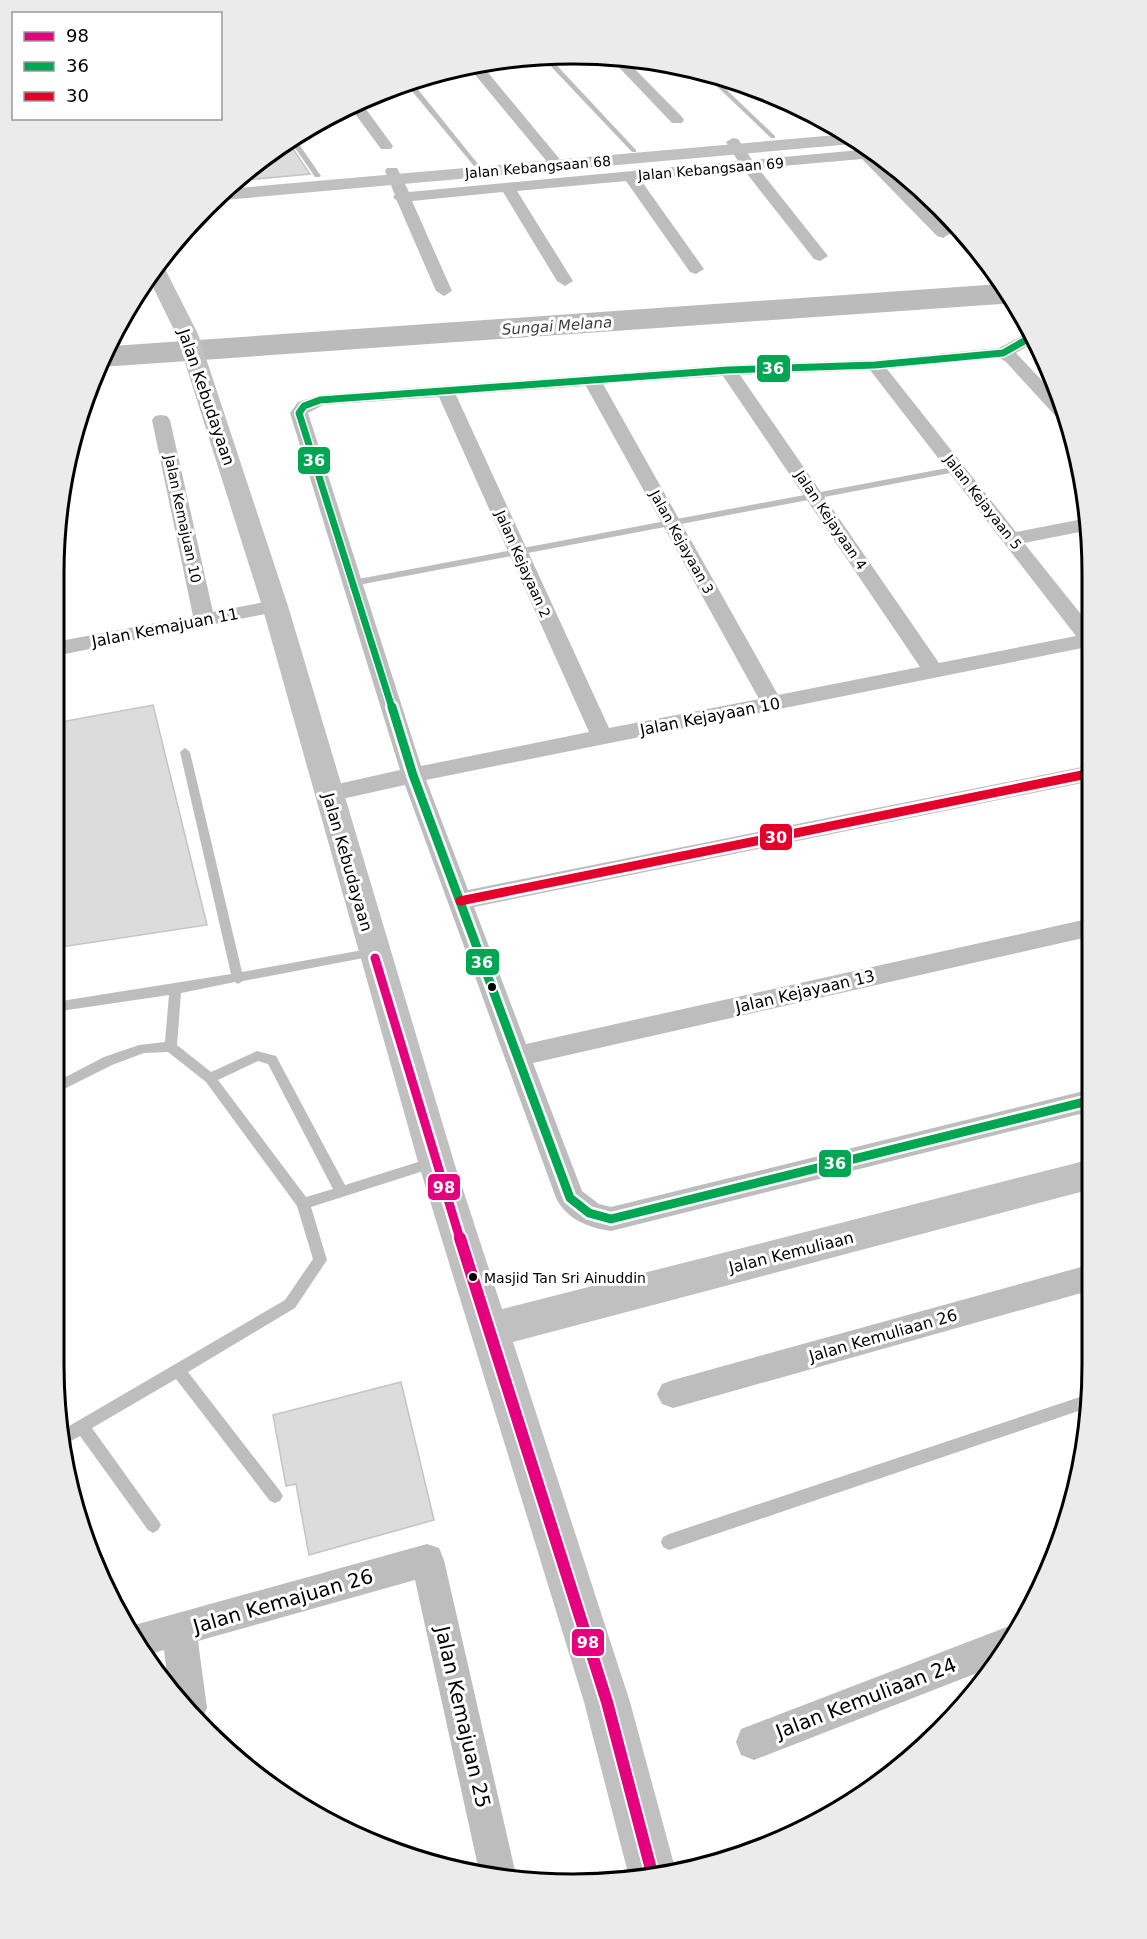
<svg xmlns="http://www.w3.org/2000/svg" width="1147" height="1939" font-family="'DejaVu Sans',sans-serif">
	<style>
		.lines { fill: none; stroke-linecap: round; stroke-linejoin: round }
		.river { fill: #bbb; fill-rule: evenodd }
		.building { fill: #dcdcdc; stroke: #c4c4c4; stroke-width: 1.5 }
		.lane { fill: #bdbdbd; fill-rule: evenodd }
		.street { fill: #bdbdbd; fill-rule: evenodd }
		.secondary { fill: #c0c0c0; fill-rule: evenodd }
		.bus-1-far1-casing { stroke: #fff; stroke-width: 14 }
		.bus-1-casing { stroke: #fff; stroke-width: 16 }
		.bus-2-far1-casing { stroke: #fff; stroke-width: 10 }
		.bus-2-casing { stroke: #fff; stroke-width: 14 }
		.bus-3-casing { stroke: #fff; stroke-width: 14 }
		.bus-1-far1 { stroke: #e5007d; stroke-width: 9 }
		.bus-1 { stroke: #e5007d; stroke-width: 12 }
		.bus-2-far1 { stroke: #00a651; stroke-width: 7 }
		.bus-2 { stroke: #00a651; stroke-width: 9 }
		.bus-3 { stroke: #e4002b; stroke-width: 9 }
		.bus-dot { fill: #000; stroke: #fff; stroke-width: 2 }
		.labels { text-anchor: middle; stroke-width: 6; stroke-linejoin: round; paint-order: stroke }
		.far-street-label { font-size: 14px; fill: #000; stroke: #fff }
		.bus-label { font-size: 14px; fill: #000; stroke: #fff; text-anchor: start }
		.far-water-label { font-size: 15px; font-style: italic; fill: #3f3f3f; stroke: #fff }
		.street-label { font-size: 16px; fill: #000; stroke: #fff }
		.near-street-label { font-size: 20px; fill: #000; stroke: #fff }
		.rim { fill: none; stroke: #000; stroke-width: 3 }
		.line-badge { stroke: #fff; stroke-width: 2 }
		.badge-label { font-size: 16px; text-anchor: middle; font-weight: bold; fill: #fff }
	</style>
	<rect width="100%" height="100%" fill="#fff"/>
	<g class="lines">
		<path class="river" d="M1001,284L1015,303L101,367L112,346Z"/>
	</g>
	<path class="building" d="M287,140L310,174L236,181L285,142Z
		M153,705L207,925L55,948V723Z
		M401,1382L434,1520L309,1555L296,1484L286,1486L273,1415Z"/>
	<g class="lines">
		<path class="lane" d="M548,56L636,150V152H632L542,57Z
			M702,72L711,75L775,136V138H771Z
			M412,82L478,164V166H474L406,84Z
			M294,137L321,176L319,177H315L289,139Z
			M958,466L962,469L961,471L353,586L348,583L353,580Z
			M185,748L190,752L242,972L374,948L380,952L374,956L243,981L238,984L235,982L181,993L177,1045L211,1072L257,1051L276,1056L345,1185L434,1157L439,1158L441,1162L439,1166L311,1207L327,1260L295,1308L188,1372L280,1491L283,1496L280,1501L275,1503L270,1501L176,1379L92,1428L158,1520L161,1525L158,1530L153,1533L148,1530L80,1436L67,1443L64,1429L285,1300L313,1259L297,1206L206,1082L168,1052L144,1053L112,1065L54,1094V1083L104,1057L139,1045L165,1042L169,995L54,1012L55,1002L231,974L180,752ZM258,1061L268,1064L333,1189L306,1197L218,1080Z
			M1092,1393L1090,1407L669,1550L663,1547L661,1542L663,1537L669,1534Z"/>
		<path class="street" d="M610,58L625,59L682,117L684,120L682,123H672Z
			M480,63L563,163L565,166L563,169H553L467,65Z
			M360,101L393,146L391,149H381L350,107Z
			M733,138L738,139L752,160L871,149L951,233L943,238L937,236L862,159L758,168L828,256L820,261L814,259L744,170L640,179L704,269L696,274L690,272L626,181L517,191L573,281L565,286L557,281L503,192L412,201L452,291L444,296L436,291L397,201L393,197L395,195L385,171L387,168H397L409,192L738,161L726,142Z
			M1031,331L1036,341L1016,353L1064,404L1069,424L1062,423L1006,362L1000,358L887,369L1016,532L1088,518L1090,530L1024,543L1092,628V646L426,780L468,890L1092,765V781L474,907L526,1044L1092,918V936L533,1063L582,1191L599,1204L611,1207L1092,1089V1111L611,1231C589,1228 566,1219 556,1198L405,785L328,802L320,800L316,794L320,788L400,770L290,413L298,402L320,395L728,365L875,360L999,348ZM870,370L1076,636L939,663L740,375ZM723,376L920,667L778,695L603,384ZM586,386L759,699L609,728L456,395ZM439,397L589,732L421,766L308,413L323,405Z
			M161,415L167,416L170,420L213,612L275,600L282,602L285,606L282,610L275,612L55,656V642L193,616L152,420L155,416Z
			M1092,1264V1290L673,1408L662,1404L657,1394L662,1384L673,1380Z
			M427,1544L439,1548L444,1560L516,1875L479,1871L415,1580L198,1641L207,1708L202,1720L169,1689L164,1650L147,1655L131,1626Z
			M1012,1625L1019,1628L1006,1654L995,1666L754,1760L741,1755L736,1742L741,1729Z"/>
		<path class="secondary" d="M848,134L864,143L213,201L227,189Z
			M159,264L165,269L198,334L288,606L454,1162L502,1309L1092,1159V1189L513,1342L630,1702L675,1868L630,1879L628,1873L584,1702L418,1162L262,606L176,334L148,277Z"/>
		<g class="bus-1-far1-casing">
			<path id="bus-1-far1" d="M375,958L460,1239"/>
		</g>
		<g class="bus-1-casing">
			<path id="bus-1" d="M460,1238L607,1702L652,1873"/>
		</g>
		<g class="bus-2-far1-casing">
			<path id="bus-2-far1" d="M392,708L299,413L304,406L320,400L728,370L875,365L1003,353L1033,336"/>
		</g>
		<g class="bus-2-casing">
			<path id="bus-2" d="M392,707L413,775L570,1198L589,1213L611,1219L1092,1100"/>
		</g>
		<g class="bus-3-casing">
			<path id="bus-3" d="M460,901L1092,773"/>
		</g>
		<use href="#bus-1-far1" class="bus-1-far1"/>
		<use href="#bus-1" class="bus-1"/>
		<use href="#bus-2-far1" class="bus-2-far1"/>
		<use href="#bus-2" class="bus-2"/>
		<use href="#bus-3" class="bus-3"/>
	</g>
	<g class="bus-dot">
		<circle cx="492" cy="987" r="5"/>
		<circle cx="473" cy="1277" r="5"/>
	</g>
	<g class="labels">
		<g class="far-street-label">
			<text transform="translate(538 167) rotate(-5)" y="5">Jalan Kebangsaan 68</text>
			<text transform="translate(711 169) rotate(-5)" y="5">Jalan Kebangsaan 69</text>
			<text transform="translate(983 502) rotate(52)" y="5">Jalan Kejayaan 5</text>
			<text transform="translate(183 519) rotate(78)" y="5">Jalan Kemajuan 10</text>
			<text transform="translate(831 520) rotate(56)" y="5">Jalan Kejayaan 4</text>
			<text transform="translate(682 542) rotate(61)" y="5">Jalan Kejayaan 3</text>
			<text transform="translate(523 564) rotate(66)" y="5">Jalan Kejayaan 2</text>
		</g>
		<g class="bus-label">
			<text x="484" y="1283">Masjid Tan Sri Ainuddin</text>
		</g>
		<g class="far-water-label">
			<text transform="translate(557 326) rotate(-4)" y="5">Sungai Melana</text>
		</g>
		<g class="street-label">
			<text transform="translate(207 397) rotate(71)" y="6">Jalan Kebudayaan</text>
			<text transform="translate(165 627) rotate(-11)" y="6">Jalan Kemajuan 11</text>
			<text transform="translate(710 716) rotate(-11)" y="6">Jalan Kejayaan 10</text>
			<text transform="translate(348 862) rotate(74)" y="6">Jalan Kebudayaan</text>
			<text transform="translate(805 991) rotate(-13)" y="6">Jalan Kejayaan 13</text>
			<text transform="translate(791 1252) rotate(-14)" y="6">Jalan Kemuliaan</text>
			<text transform="translate(883 1335) rotate(-16)" y="6">Jalan Kemuliaan 26</text>
		</g>
		<g class="near-street-label">
			<text transform="translate(283 1601) rotate(-16)" y="7">Jalan Kemajuan 26</text>
			<text transform="translate(866 1698) rotate(-21)" y="7">Jalan Kemuliaan 24</text>
			<text transform="translate(463 1717) rotate(77)" y="7">Jalan Kemajuan 25</text>
		</g>
	</g>
	<path d="M0 0H1147V1939H0ZM573 64H573A509 509 0 0 1 1082 573V1365A509 509 0 0 1 573 1874H573A509 509 0 0 1 64 1365V573A509 509 0 0 1 573 64Z" fill="#ebebeb" fill-rule="evenodd"/>
	<path class="rim" d="M573 64H573A509 509 0 0 1 1082 573V1365A509 509 0 0 1 573 1874H573A509 509 0 0 1 64 1365V573A509 509 0 0 1 573 64Z"/>
	<g class="line-badge">
		<rect x="756" y="354" width="35" height="29" rx="6" fill="#00a651"/>
		<rect x="297" y="446" width="34" height="29" rx="6" fill="#00a651"/>
		<rect x="759" y="823" width="34" height="28" rx="6" fill="#e4002b"/>
		<rect x="465" y="948" width="35" height="28" rx="6" fill="#00a651"/>
		<rect x="818" y="1149" width="34" height="29" rx="6" fill="#00a651"/>
		<rect x="427" y="1173" width="34" height="28" rx="6" fill="#e5007d"/>
		<rect x="571" y="1628" width="34" height="29" rx="6" fill="#e5007d"/>
	</g>
	<g class="badge-label">
		<text x="773" y="374">36</text>
		<text x="314" y="466">36</text>
		<text x="776" y="843">30</text>
		<text x="482" y="968">36</text>
		<text x="835" y="1169">36</text>
		<text x="444" y="1193">98</text>
		<text x="588" y="1648">98</text>
	</g>
	<rect x="12" y="12" width="210" height="108" fill="#ffffff" stroke="#999999" stroke-width="1.5"/>
	<rect x="24" y="32" width="30" height="9" fill="#e5007d" stroke="#999999" stroke-width="1.5"/>
	<text x="66" y="42" font-size="18" fill="#000000">98</text>
	<rect x="24" y="62" width="30" height="9" fill="#00a651" stroke="#999999" stroke-width="1.5"/>
	<text x="66" y="72" font-size="18" fill="#000000">36</text>
	<rect x="24" y="92" width="30" height="9" fill="#e4002b" stroke="#999999" stroke-width="1.5"/>
	<text x="66" y="102" font-size="18" fill="#000000">30</text>
</svg>
